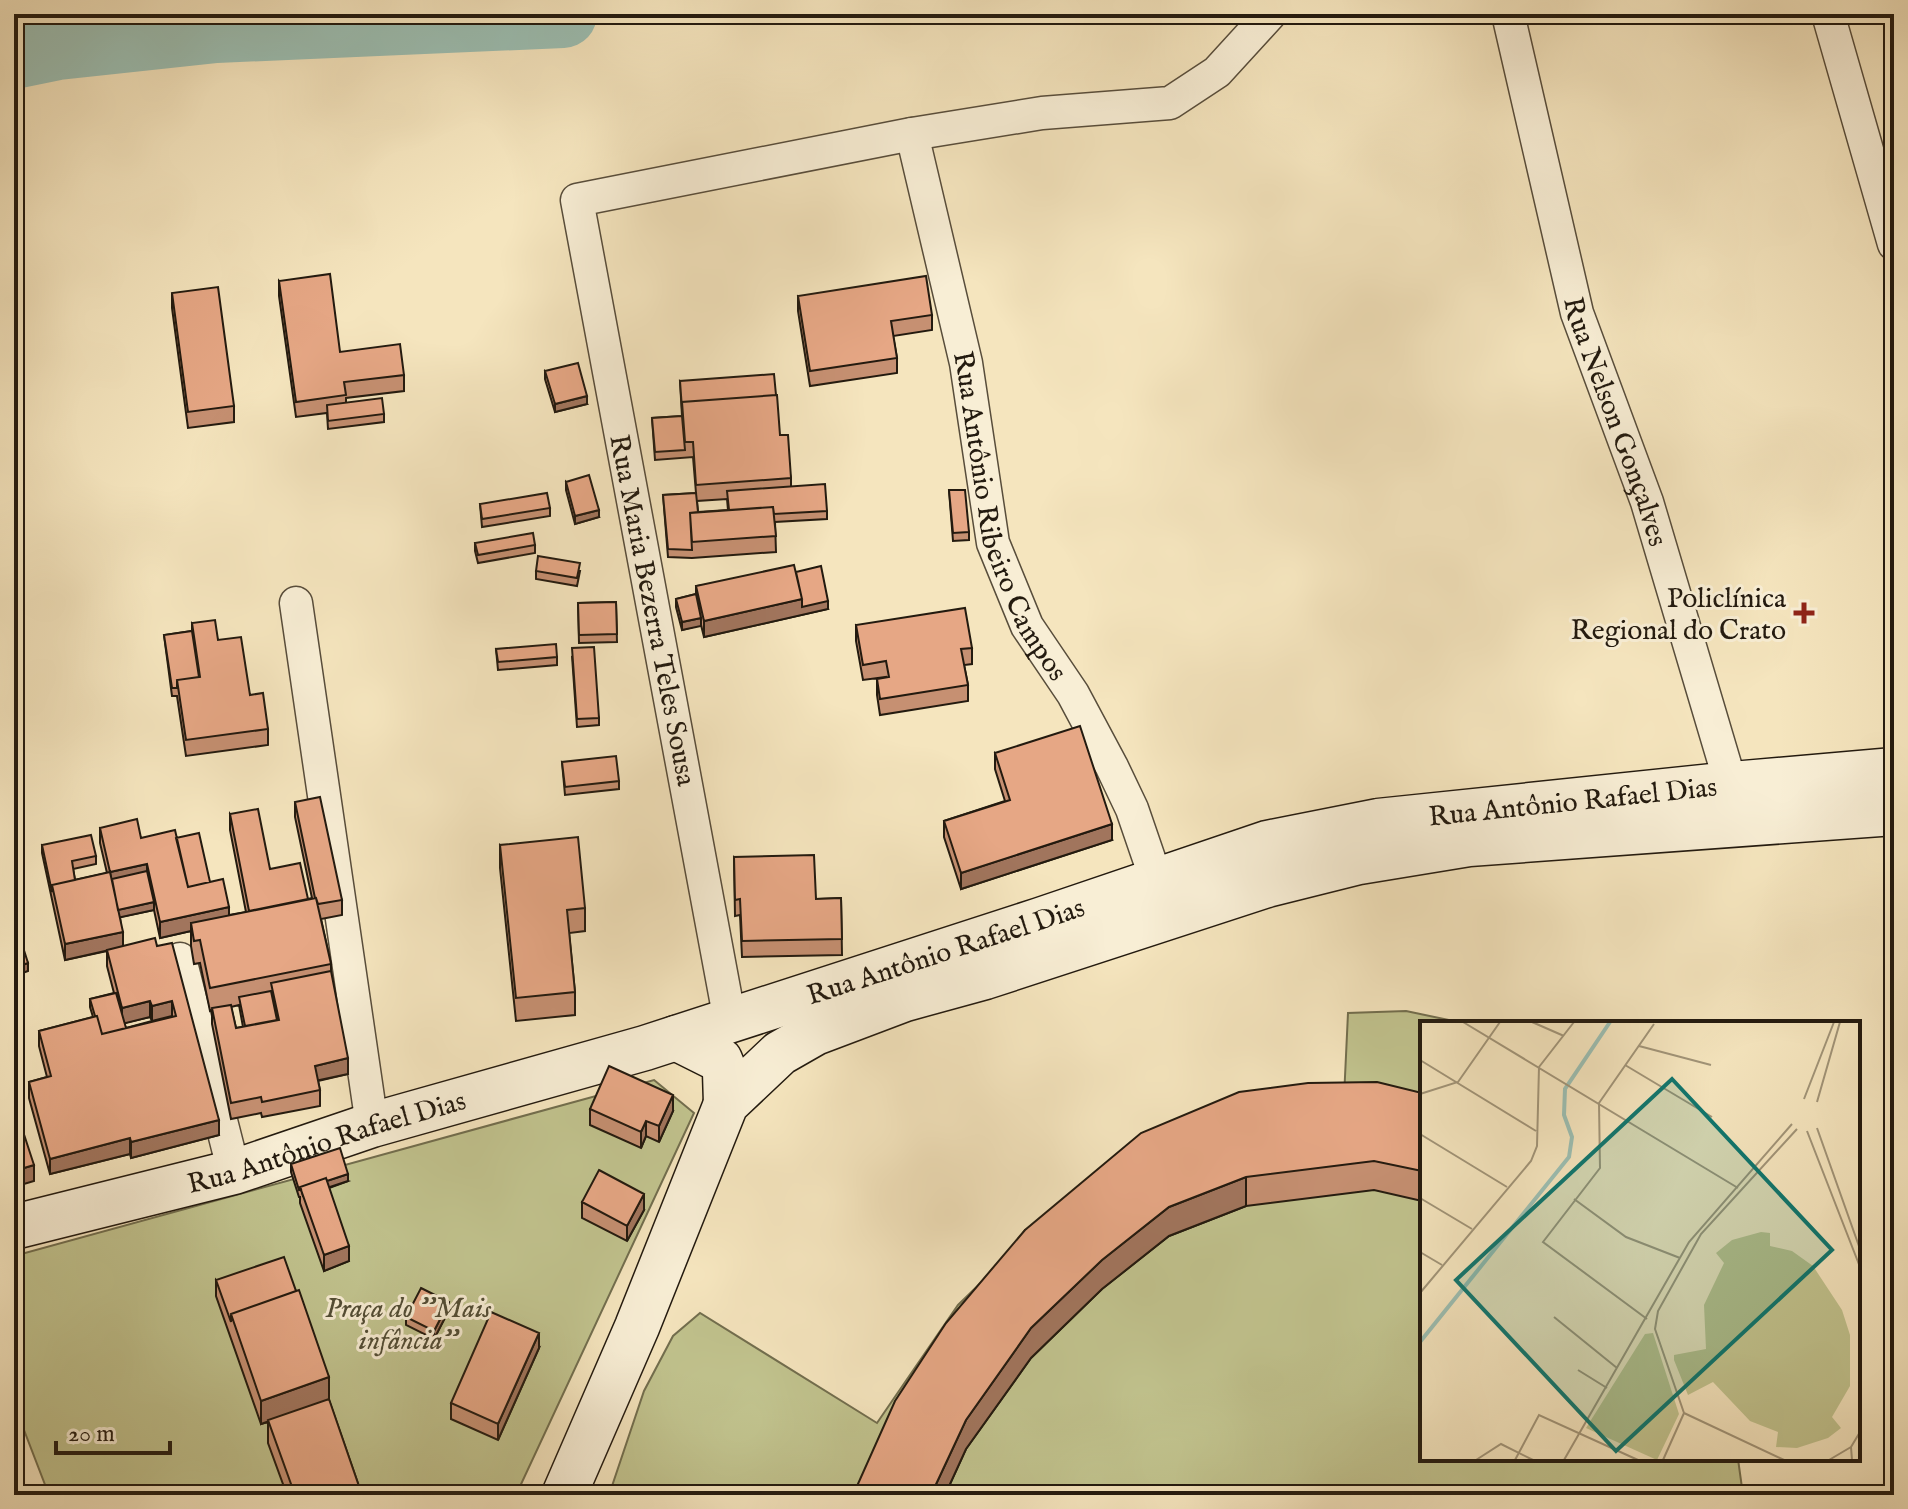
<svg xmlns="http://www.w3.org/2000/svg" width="1908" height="1509" font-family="'IM FELL English',serif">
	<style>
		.green { fill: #c1c38e; stroke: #726e4e; stroke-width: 2 }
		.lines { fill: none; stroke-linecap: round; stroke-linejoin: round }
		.river { stroke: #9cbfb3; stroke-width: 68 }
		.street-casing { stroke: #584d3b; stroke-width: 35 }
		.secondary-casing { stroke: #231a0f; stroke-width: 47 }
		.street { stroke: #f8eed5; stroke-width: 32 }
		.secondary { stroke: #f8eed5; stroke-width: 44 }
		.wall { fill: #c69072; stroke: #231a0f; stroke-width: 2; fill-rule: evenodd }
		.shaded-wall { fill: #a1755d; stroke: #231a0f; stroke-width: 2 }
		.building { fill: #e6a785; stroke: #231a0f; stroke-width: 2 }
		.poi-dot { fill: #8f2418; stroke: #f8eed5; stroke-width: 3 }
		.labels { text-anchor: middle; stroke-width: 6; stroke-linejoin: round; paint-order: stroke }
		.street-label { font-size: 28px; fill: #231a0f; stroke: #f8eed5 }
		.poi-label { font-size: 28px; fill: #231a0f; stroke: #f8eed5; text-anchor: end }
		.park-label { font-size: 28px; font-style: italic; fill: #524d35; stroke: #f8eed5 }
		.inset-river { fill: none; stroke: #9cbfb3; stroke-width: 4 }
		.inset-road { fill: none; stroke: #a19478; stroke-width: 2 }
		.view { fill: #0f766e; fill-opacity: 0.15; stroke: #0f766e; stroke-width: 4 }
		.inset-edge { fill: none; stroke: #231a0f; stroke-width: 4 }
	</style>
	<rect width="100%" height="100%" fill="#f5e5be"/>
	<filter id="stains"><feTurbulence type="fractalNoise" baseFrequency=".0025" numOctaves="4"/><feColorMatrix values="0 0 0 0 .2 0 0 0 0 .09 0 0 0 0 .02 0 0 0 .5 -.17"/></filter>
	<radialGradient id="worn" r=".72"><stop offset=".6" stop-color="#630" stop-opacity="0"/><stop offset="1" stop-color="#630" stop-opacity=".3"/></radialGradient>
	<path class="green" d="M1406,1011L1463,1023H1422V1459H1738L1743,1495H609L644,1391L673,1336L700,1313L877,1423L958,1305L1059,1207L1344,1098L1348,1013Z
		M654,1080L694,1113L516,1495H49L14,1404V1256Z"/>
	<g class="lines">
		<path class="river" d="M14,55L58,46L216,29L563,14"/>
		<g class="street-casing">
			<g id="street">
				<path id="s1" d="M1508,14L1577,313L1647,502L1737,805"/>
				<path d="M1828,14L1894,244"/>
				<path id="s2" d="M912,134L966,363L993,543L1027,626L1073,694L1112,767L1132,809L1156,879"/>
				<path d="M296,603L372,1125"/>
				<path d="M180,959L234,1172"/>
				<path d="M730,1021L577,200L912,134L1042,113L1170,103L1217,72L1270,14"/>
			</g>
		</g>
		<g class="secondary-casing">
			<g id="secondary">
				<path d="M676,1038L720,1060L725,1072L726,1104"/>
				<path id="s3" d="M14,1227L234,1172L372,1125L645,1048L1040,920L1267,843L1378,821L1732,784L1894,770"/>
				<path d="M564,1495L637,1327L726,1104L780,1053L815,1033L905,999L985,977L1267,885L1359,862L1469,844L1894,813"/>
			</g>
		</g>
		<use href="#street" class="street"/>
		<use href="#secondary" class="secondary"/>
	</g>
	<path class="wall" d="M279,281L340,352L404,375V391L346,398V403L384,414V422L328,429L327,413L296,417L279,296Z
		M172,293L234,406V422L188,428L172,308Z
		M798,296L932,315V330L893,336L897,358V373L810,386L798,311Z
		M545,371L587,404L555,412L545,379Z
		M680,381L780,435L791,478V487L827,511V519L775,522L776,552L692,558L668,557L663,495L696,493L693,457L655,460L652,418L682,416ZM727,499L728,510L698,512L697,501Z
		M566,482L599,517L575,524L566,490Z
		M949,490L969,532V540L953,541Z
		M480,504L550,508V516L482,527Z
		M475,543L535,545V553L478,563L475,551Z
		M536,571H580L577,586L536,579Z
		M796,572L828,609L704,637L701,625L682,630L676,607V599L696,594V586Z
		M616,602L617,642L579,643L578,603Z
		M192,623L218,640L250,695L268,729V745L186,756L177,696H172L164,635L192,631Z
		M856,625L972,648V664L964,665L968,685V701L880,715L877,695V679L886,678V677L863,680L856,641Z
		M496,649L557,657V665L498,670Z
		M572,656L599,718V725L577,727Z
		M995,753L1112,840L961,889L944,837V821L1005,801L995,769Z
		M562,762L619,781V789L565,795Z
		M295,802L342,900V915L321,919L331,964V971L348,1074L318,1081L320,1090V1106L262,1117L261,1113L231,1119L212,1024V1010L210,1011L200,963L194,964L191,946V931L160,938L154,910L120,917L123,946H157L219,1135L131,1158L130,1154L50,1174L29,1098V1082L47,1077L39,1046V1031L93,1017L90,1007V999L114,993L107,966V951L65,960L42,853V845L96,856V864L73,869L75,880L107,873L100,843V828L141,838H176L210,882L229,915L246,912L230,830V814L270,869L308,899L312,898L295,817ZM239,1005L243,1027L236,1028L231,1007ZM150,1017L152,1021L126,1028L124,1023Z
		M500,845L585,908V931L569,933L575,992V1015L516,1021L500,868Z
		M734,857L816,899L841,898L842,955L742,957L740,915L735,916Z
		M1422,1093V1201L1374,1190L1246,1206L1169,1236L1102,1289L1031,1358L966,1449L945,1495H853L1025,1230Z
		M590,1109L673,1111L659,1142L646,1136L641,1148L590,1125Z
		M291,1164L348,1181L329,1188L349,1261L324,1271L300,1203V1197H299L291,1172Z
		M582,1202L644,1210L627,1241L582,1218Z
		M216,1280L329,1400L362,1495H287L268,1443V1422L261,1424L216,1296Z
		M449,1310L434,1339L406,1325V1317Z
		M539,1348L498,1440L451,1419V1403Z"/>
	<path class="shaded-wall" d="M587,396V404L555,412V404Z
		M599,510V517L575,524V516Z
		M802,599L828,601V609L704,637V621Z
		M701,618V626L682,630V622Z
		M1112,824V840L961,889V873Z
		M147,864V879L112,887L110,872Z
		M154,902V910L117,918V910Z
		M229,907V923H191V931L160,938V922Z
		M123,932V947L65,960V944Z
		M28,963V971L14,976V968Z
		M150,1001V1017L122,1024V1008Z
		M172,1001V1016L152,1021V1006Z
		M348,1058V1074L315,1081V1066Z
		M673,1095V1111L659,1142V1126Z
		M219,1120V1135L131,1158V1142Z
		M646,1121V1136L641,1148V1132Z
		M130,1138V1154L50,1174V1159Z
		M34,1165V1181L14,1187V1171Z
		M348,1174V1181L303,1196L301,1189Z
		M1246,1177V1206L1169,1236L1102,1289L1031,1358L966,1449L945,1495H931L966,1420L1031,1328L1102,1260L1169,1207Z
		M644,1194V1210L627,1241V1226Z
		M349,1246V1261L324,1271V1255Z
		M449,1302V1310L434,1339V1331Z
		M539,1333V1348L498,1440V1424Z
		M329,1377V1400L261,1424V1401Z"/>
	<path class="building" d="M330,274L340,352L400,344L404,375L344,382L346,395L296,402L279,281Z
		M926,276L932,315L891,321L897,358L810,371L798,296Z
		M218,287L234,406L188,412L172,293Z
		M578,363L587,396L555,404L545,371Z
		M774,374L776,395L682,402V409L680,381Z
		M777,395L780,435H788L791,478L696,485L693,442H685L682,402Z
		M382,398L384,414L328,421L327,405Z
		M682,416L685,450L655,452L652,418Z
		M589,475L599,510L575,516L566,482Z
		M825,484L827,511L774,514L773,507L729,510L727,491Z
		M949,490H965L969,532L953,533Z
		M547,493L550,508L482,519L480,504Z
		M696,493L698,512L690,513L692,550L668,549L663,495Z
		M773,507L776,536L692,542L690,513Z
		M533,533L535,545L478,555L475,543Z
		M538,556L580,563L577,578L536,571Z
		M794,565L802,599L704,621L696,586Z
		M821,566L828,601L802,607V599L796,572Z
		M696,594L701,618L682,622L676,599Z
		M616,602L617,634L579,635L578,603Z
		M965,608L972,648L961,649L968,685L880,699L877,679L889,677L886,661L863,665L856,625Z
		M215,620L218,640L241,637L250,695L263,693L268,729L186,740L177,680L200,677L192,623Z
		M192,631L199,677L177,680V688H172L164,635Z
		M556,644L557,657L498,662L496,649Z
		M594,647L599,718L577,719L572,648Z
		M1080,726L1112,824L961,873L944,821L1010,800L995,753Z
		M616,756L619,781L565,787L562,762Z
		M320,797L342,900L318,904L316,898H315L295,802Z
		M258,809L270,869L300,863L308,899L249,911L230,814Z
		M137,819L141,838L175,830L188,887L223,879L229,907L160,922L147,864L110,872L100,828Z
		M199,833L210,882L188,887L176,838Z
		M91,835L96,856L72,861L75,880L52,885V892L42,845Z
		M578,837L585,908L567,910L575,992L516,998L500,845Z
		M814,855L816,899L841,898L842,939L742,941L740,899L735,900L734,857Z
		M147,871L154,902L118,910L112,879Z
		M110,872L123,932L65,944L52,885Z
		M316,898L331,964L210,988L200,940L194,941L191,923Z
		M14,919L28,963L14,968Z
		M155,938L157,946L172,943L219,1120L131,1142L130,1138L50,1159L29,1082L51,1076L39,1031L97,1016L102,1034L176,1016L172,1001L152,1006L150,1001L122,1008L107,950Z
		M331,971L348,1058L315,1066L320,1090L262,1102L261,1097L231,1103L212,1008L231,1005L236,1028L279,1020L271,983Z
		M271,991L277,1020L245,1026L239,997Z
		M116,993L126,1028L102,1034L97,1016H95L90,999Z
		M609,1066L673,1095L659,1126L646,1121L641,1132L590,1109Z
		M1377,1082L1422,1093V1171L1374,1161L1246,1177L1169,1207L1102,1260L1031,1328L966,1420L931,1495H853L895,1401L946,1323L1025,1230L1141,1133L1239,1092L1308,1083Z
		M17,1113L34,1165L14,1171V1114Z
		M340,1148L348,1174L327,1181L326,1178L300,1187L301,1189L299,1190L291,1164Z
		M599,1170L644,1194L627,1226L582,1202Z
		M326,1178L349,1246L324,1255L300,1187Z
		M284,1257L296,1291L231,1314V1322L216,1280Z
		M421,1288L449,1302L434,1331L406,1317Z
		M299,1290L329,1377L261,1401L231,1314Z
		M491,1312L539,1333L498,1424L451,1403Z
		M329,1399L362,1495H295L268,1420Z"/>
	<path class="poi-dot" d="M1800 601h8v8h8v8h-8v8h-8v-8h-8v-8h8z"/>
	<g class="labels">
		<g class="street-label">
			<text dy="10" stroke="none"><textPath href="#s1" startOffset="422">Rua Nelson Gonçalves</textPath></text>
			<text dy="10" stroke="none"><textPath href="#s2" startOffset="396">Rua Antônio Ribeiro Campos</textPath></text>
			<text transform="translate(654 610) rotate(79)" y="10">Rua Maria Bezerra Teles Sousa</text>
			<text dy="10" stroke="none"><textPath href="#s3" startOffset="1620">Rua Antônio Rafael Dias</textPath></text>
			<text dy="10" stroke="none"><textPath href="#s3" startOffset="972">Rua Antônio Rafael Dias</textPath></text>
			<text dy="10" stroke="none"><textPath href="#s3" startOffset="324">Rua Antônio Rafael Dias</textPath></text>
		</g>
		<g class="poi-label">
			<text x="1786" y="607">Policlínica<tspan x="1786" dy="32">Regional do Crato</tspan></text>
		</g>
		<g class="park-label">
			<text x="408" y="1317">Praça do ''Mais<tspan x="408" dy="32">infância''</tspan></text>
		</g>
	</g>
	<g transform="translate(1420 1021)">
		<rect width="440" height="440" fill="#f5e5be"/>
		<path d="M341,211L350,212V225L372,230L393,245L422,289L430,314V365L412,396L421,407L408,417L377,427L356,426L358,411L330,400L293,361L268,374L254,339V334L286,328L284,284L304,242L296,232L312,219ZM233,312L259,393L237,439L166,407L225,313Z" fill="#c1c38e"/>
		<path class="inset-river" d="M0,321L149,136L152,116L144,94L145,68L190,1"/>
		<path class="inset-road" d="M43,1L318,167M112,1L144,15M219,25L291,44M0,39L116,110M205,44L292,96M0,73L38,61L80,1M384,78L414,1M397,81L420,1M397,107L440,228M387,110L440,246M0,113L87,166M0,177L52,208M154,178L206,216L260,237M0,231L22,244M0,272L111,140L117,125L119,46L154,1M134,296L197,347M227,298L123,221L180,147L179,82L234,3M158,349L187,367M264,392L235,308L238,290L281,213L377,108M264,392L364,439M56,439L81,423L113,439M95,439L119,394L218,439M144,439L269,221L372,103M243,439L264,392M409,439L431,426M432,439L431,426L440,411"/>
		<path class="view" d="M252,58L412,229L196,430L36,259Z"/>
		<rect width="440" height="440" class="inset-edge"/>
	</g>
	<rect width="1908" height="1509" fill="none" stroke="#f5e5be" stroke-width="48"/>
	<rect x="16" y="16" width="1876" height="1477" fill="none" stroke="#231a0f" stroke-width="4"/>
	<rect x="24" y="24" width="1860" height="1461" fill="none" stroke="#231a0f" stroke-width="2"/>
	<path d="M56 1441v12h114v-12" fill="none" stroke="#231a0f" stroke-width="4"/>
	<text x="68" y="1441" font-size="24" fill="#231a0f" stroke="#f8eed5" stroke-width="6" paint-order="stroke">20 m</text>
	<rect width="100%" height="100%" filter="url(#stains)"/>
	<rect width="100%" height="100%" fill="url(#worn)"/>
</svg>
